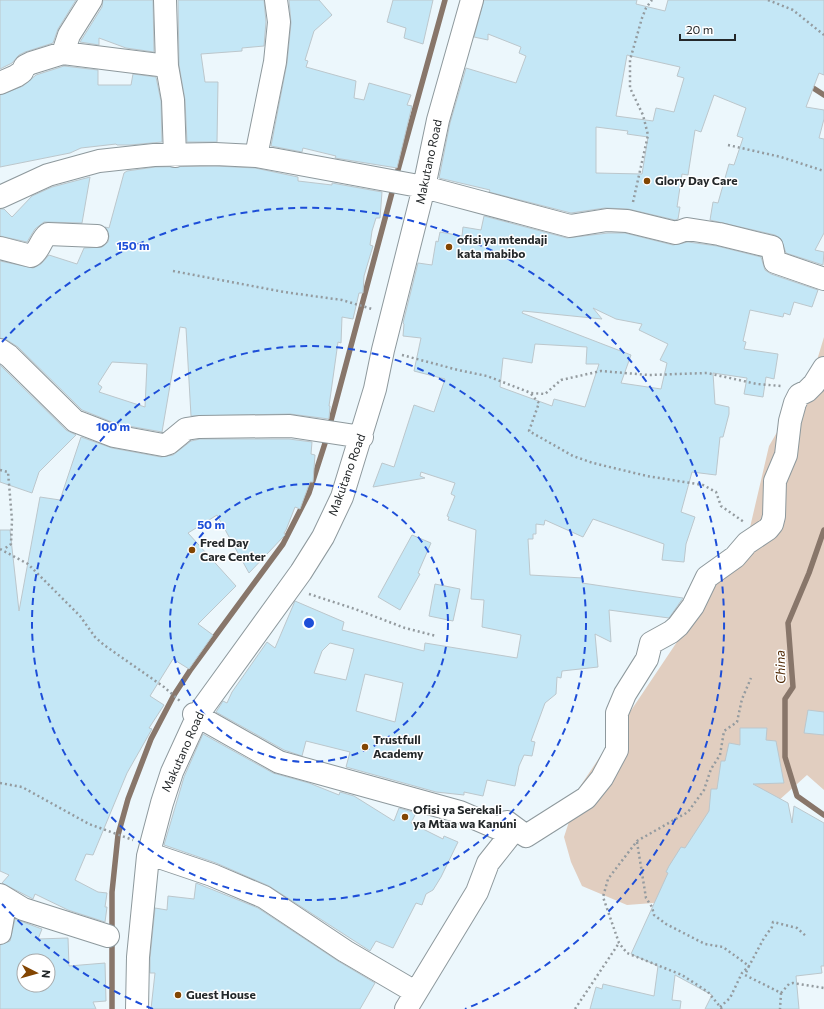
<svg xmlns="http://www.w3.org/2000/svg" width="824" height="1009" font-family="Commissioner,sans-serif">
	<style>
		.green { fill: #e1cec0 }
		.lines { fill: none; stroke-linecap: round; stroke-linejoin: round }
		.stream { stroke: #88766a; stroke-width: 5.5 }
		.building { fill: #c4e7f6; stroke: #bcc7cc; fill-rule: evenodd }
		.minor-casing { stroke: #8e999d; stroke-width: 24 }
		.path { stroke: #949b9f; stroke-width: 2.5; stroke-dasharray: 2 3; stroke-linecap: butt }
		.minor { stroke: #fff; stroke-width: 22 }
		.ring { fill: none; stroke: #1d4ed8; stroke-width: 2; stroke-dasharray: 7 5 }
		.poi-dot { fill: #824502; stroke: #fff; stroke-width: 1.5 }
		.labels { text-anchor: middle; stroke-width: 3; stroke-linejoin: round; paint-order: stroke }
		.street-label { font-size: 12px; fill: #24282a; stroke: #fff }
		.poi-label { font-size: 12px; font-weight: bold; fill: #24282a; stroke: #fff; text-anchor: start }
		.water-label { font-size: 13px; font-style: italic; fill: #512b07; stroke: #fff }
		.centre { fill: #1d4ed8; stroke: #fff; stroke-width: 2 }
		.ring-label { font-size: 12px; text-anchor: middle; font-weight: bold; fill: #1d4ed8; stroke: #fff; stroke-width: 3; stroke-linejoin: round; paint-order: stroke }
	</style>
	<rect width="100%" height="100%" fill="#ecf7fc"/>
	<path class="green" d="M824,337V790L807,775L666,902L627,905L582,886L571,862L564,837L581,785L748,536L769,446L815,367Z"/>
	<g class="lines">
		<path class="stream" d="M807,84L824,95
			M396,177L445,0
			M329,428L394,185
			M824,530L809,573L788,623L793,687L785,699V757L797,796L824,815
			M112,1009V892L118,835L128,799L151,739L174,695L191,669L283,544L309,493L327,437"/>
	</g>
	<path class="building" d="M0,0H76L58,29L53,43L25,52L19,55L12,63L0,69Z
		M103,0H153L154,52L126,48L99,38V45L80,42L102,7Z
		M178,0H264L266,22L264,46L242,48V51L201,54L205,82H218L217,142H187L185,100L179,65Z
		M289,0H319L332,15L314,31L305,60L308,61L306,67L356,81L354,98L364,100L369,83L411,95L407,105L412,106L397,168L335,158L336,156L303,148L302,152L271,146L287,63L291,23Z
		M393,0H433L423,44L404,38L406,28L387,22Z
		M484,0H637L636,4L665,11L668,0H824V75L819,73L806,107L824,110V119L819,138L824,139V233L815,250L824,252L823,265L786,253L781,239L775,235L710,220L713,202L718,203L729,164L734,165L743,138L737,136L746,108L714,95L701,132L695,130L688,175L682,174L677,207H680L678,219L675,220L628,209L605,208L571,213L489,192L490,190L439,178L450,123L466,68L516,83L526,56L519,53L521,47L488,34V40L474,37ZM627,55L680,67L677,76L684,78L674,112L656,108L653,121L616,116ZM596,127L628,131L627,134L648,137L642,174L596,173Z
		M64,66L98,70V85H131L133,74L156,77L161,101L162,142L130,145H117L116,144L81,148L70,153L0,167V95L23,86L36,75Z
		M215,166L255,168L298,177V181L332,185V183L382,192L380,218H376L372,231L370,245L373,246L364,276L363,293H359L353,319L342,317L341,343L338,342L329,406H330L329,419L290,414L191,416L186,328L180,327L162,432L117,424L82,410L18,347L7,340L0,338V261L33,268L41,264L49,255L77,264L84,248L102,247L108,242L109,236L105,227L109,228L124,173L127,171L155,167ZM112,362L147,364L145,407L99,392L102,387L98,384Z
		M90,177L82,223L44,222L35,229L27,242L0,236V209H4L12,217L32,196L52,187Z
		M484,216L567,238L608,233H625L673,245L688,242L717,246L761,257L765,270L771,274L818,290L812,307L794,302L790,315L784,313L783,317L750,310L743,341L746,342L744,349L778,354L774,379L766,377L763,397L744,394L747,378L713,373L715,404L729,407V414L723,437H720L716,475L692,472L681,512L695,517L686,544L684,562L662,560L664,544L593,519L583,537L545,520L544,525L536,524V534H533V539H528L530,575L583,578L582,583L683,598L669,618L609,610L611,642L595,634L598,667L562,671L561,678L557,677L556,694L545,703L531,741L535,742L532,756L524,755L519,766L515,786L487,780L483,796L464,792V795L436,792L346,767L350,752L306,741L302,756L284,750L216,712L223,701L227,703L232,692L267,642L275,648L295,601L344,622L342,630L361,635L424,651L425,643L517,658L521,635L482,627L484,600L471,599L476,530L448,520L449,517L447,516L455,496L451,494L455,483L421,472L420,476L425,478L373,487L382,463L394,467L414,405L434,412L445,379L414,371L421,338L403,336L404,324L403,323L418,263L432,265L436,241L438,242L440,232L462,236L463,227L481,230ZM593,308L616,319L642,324L639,330L668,344L660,360L667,363L661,389L621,383L631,355L522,313L523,311L602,319ZM535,344L587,347L586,364H599L585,407L554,399L552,406L500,387L503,358L532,363ZM330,643L354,649L346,680L314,673L322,651ZM365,674L403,683L395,722L356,711Z
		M0,365L66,430L76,435L39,472L32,493L0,482Z
		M81,437L112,448L161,457L173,455L191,441L200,439H289L312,442L311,454L315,455L313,482H310L300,509L295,507L286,530L284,533L285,535L249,573L217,515L188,533L236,586L198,624L213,635L189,669L173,659L150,696L164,705L149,728L152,729L127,773L93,855L86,854L75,880L98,892L107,893L105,907H107L105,922L68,910L35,894L33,899L2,883L9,875L0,871V530H10L19,611L40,497L60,500Z
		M412,535L431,543L418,573L420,574L400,610L378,597Z
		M435,584L460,589L453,621L429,616Z
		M808,710L824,712V735L804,733Z
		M740,728H767L766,740L776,741L784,783L753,784L788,803L792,823L794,806L824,823V966H821L822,973L796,976L799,1009H705L712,995L675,975L672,1000L681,1001L680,1009H590L596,987L602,989L603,984L654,996L658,966L631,954L668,873L666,872L669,866L681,847L685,848L709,811L711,789H717L721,761H725L729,743L740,745Z
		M203,734L273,773L309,783L339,795L340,792L354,796L394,821L399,808L416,813L411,823L443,839L444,836L458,842L441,877L433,890L426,894L422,905L416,903L393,948L376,941L370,951L269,886L216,863L164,845L184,777Z
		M196,883L258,908L338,961L375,983L360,1009H151L155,973H150V958L155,908L167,910L168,896L194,899Z
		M15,919L42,929L38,939L68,938L69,966L105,963L106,1001L93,1002L96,1009H0V945L10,941ZM24,961H48V985H24Z"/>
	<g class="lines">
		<g class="minor-casing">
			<path id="minor" d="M165,0L167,66L173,100L175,156
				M63,53L69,35L91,0
				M0,83L16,76L22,72L25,66L31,63L63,53L167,66
				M256,156L275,62L279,22L276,0
				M0,197L48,175L99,161L154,155L215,154L256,156L424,187L570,226L607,220L627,221L676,233L687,229L719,234L772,247L775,262L824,279
				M0,248L31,256C40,251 40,240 48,234L97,236
				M0,350L9,356L75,421L114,436L163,445L169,443L186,429L199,427L290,426L362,437
				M194,714L279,762L460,812L511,834
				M511,834L507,822L526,836L586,798L602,778L617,750V713L625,694L647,659L651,643L671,632L678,626L693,606L707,577L735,557L747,543L768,529L772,524L774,516L775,481L786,455L790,421L795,403L799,395L807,391L814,384L824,368
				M148,856L150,854L212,875L264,897L345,951L415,992
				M0,895L23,909L108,936
				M0,933L6,900
				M137,1009L138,957L148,856L162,803L172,772L199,713L301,572L323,537L342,497L375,389L383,350L424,187L438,120L472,0
				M406,1009L477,892L488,863L511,834"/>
		</g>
		<path class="path" d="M768,0L793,10L824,35
			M728,145L781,157L824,171
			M633,202L648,135L643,115L630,88V60L642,18L646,8L652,0
			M173,271L284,292L342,300L372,309
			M402,355L458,370L487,376L531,393L545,394L561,380L601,371L649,375L707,373L757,384L781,386
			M531,394L539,403L529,431L573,456L593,463L647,476L703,485L716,492L721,506L744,522
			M0,470L8,472L12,520L11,544L4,549
			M0,549L28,564L80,616L95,637L104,645L164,687L180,701
			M309,594L355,609L405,628L436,636
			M0,783L22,787L89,824L133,840
			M637,842L646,898L652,907L654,915L666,924L705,944L723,947L749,966L745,975L781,993L780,1009
			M781,993L789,984L793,983L824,988
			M720,1007L730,998L742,973L749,966L764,938L772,927L773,922L797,928L807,937
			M575,1009L619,943
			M722,1009L708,992L682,975L627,953L619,943L603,897L608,879L637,841L688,812L704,790L711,769L720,755L724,731L737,722L742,699L751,678"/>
		<use href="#minor" class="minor"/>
	</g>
	<g class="ring">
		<circle cx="309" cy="623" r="139"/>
		<circle cx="309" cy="623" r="277"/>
		<path d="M153 1009A416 416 0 0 1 2 904M2 342A416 416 0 1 1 465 1009"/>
	</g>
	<g class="poi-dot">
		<circle cx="647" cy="181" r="4"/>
		<circle cx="449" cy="247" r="4"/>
		<circle cx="192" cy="550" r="4"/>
		<circle cx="365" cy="747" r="4"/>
		<circle cx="405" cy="817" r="4"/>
		<circle cx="178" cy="995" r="4"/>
	</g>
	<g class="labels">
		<g class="street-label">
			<text transform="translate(429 162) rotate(-78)" y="4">Makutano Road</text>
			<text transform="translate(347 475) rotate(-70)" y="4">Makutano Road</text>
			<text transform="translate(183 752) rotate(-66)" y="4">Makutano Road</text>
		</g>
		<g class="poi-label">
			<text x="655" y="185">Glory Day Care</text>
			<text x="457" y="244">ofisi ya mtendaji<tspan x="457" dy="14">kata mabibo</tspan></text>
			<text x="200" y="547">Fred Day<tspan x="200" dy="14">Care Center</tspan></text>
			<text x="373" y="744">Trustfull<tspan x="373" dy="14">Academy</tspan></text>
			<text x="413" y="814">Ofisi ya Serekali<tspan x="413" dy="14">ya Mtaa wa Kanuni</tspan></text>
			<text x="186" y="999">Guest House</text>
		</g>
		<g class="water-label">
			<text transform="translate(780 667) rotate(-92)" y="5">China</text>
		</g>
	</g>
	<circle cx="309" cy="623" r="6" class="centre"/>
	<g class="ring-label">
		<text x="133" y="250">150 m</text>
		<text x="113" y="431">100 m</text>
		<text x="211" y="529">50 m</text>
	</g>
	<g transform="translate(36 973) rotate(96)"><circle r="19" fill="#ffffff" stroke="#a7a9aa"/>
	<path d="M0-3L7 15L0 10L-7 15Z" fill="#824502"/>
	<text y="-6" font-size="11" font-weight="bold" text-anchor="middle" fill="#24282a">N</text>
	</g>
	<path d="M680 34v6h55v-6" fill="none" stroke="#24282a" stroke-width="2"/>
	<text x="686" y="34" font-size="12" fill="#24282a" stroke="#ffffff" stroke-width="3" paint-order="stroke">20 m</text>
</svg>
